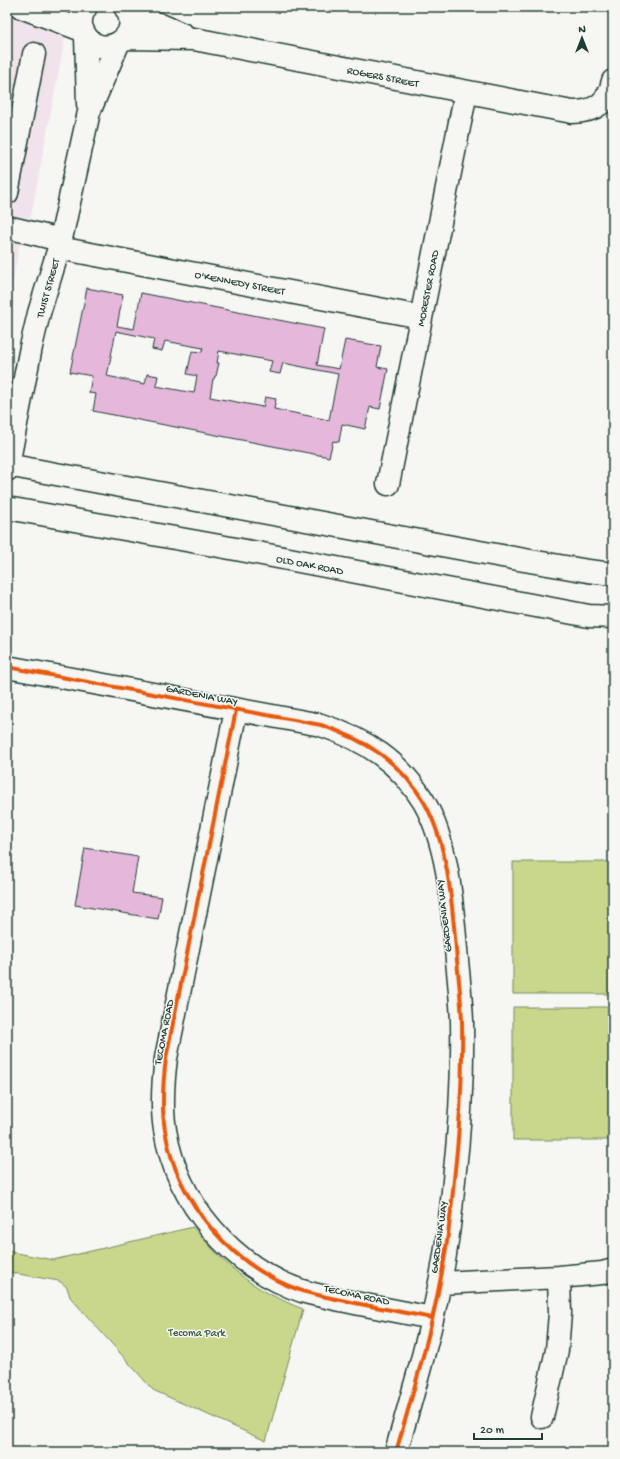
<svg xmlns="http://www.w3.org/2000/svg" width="620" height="1459" font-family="'Gochi Hand',sans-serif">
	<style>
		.built { fill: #f1e3eb }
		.green { fill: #c8d78b; stroke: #748a60 }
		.building { fill: #e4b7db; stroke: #1f3d34; fill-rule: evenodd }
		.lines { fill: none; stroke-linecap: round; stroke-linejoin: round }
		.minor-casing { stroke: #1f3d34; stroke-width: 25 }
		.major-casing { stroke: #1f3d34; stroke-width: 25 }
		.minor { stroke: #f6f6f2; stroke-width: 22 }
		.major { stroke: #f6f6f2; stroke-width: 22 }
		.cycleway-casing { stroke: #f6f6f2; stroke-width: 6 }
		.cycleway { stroke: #e8590c; stroke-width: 4 }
		.labels { text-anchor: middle; stroke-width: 3; stroke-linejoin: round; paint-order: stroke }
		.street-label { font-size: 11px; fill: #1f3d34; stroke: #f6f6f2 }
		.park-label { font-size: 11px; fill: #415c45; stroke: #f6f6f2 }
	</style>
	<rect width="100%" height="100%" fill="#f6f6f2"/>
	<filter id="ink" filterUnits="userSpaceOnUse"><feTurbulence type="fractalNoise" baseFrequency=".025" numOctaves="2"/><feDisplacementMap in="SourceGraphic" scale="8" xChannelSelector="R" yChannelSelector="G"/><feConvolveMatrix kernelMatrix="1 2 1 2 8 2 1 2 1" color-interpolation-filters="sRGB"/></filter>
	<g filter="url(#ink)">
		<path class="built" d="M7,7H71L31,215L20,242L7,310Z"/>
		<path class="green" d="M612,673H613V790H612Z
			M513,862H613V994H513Z
			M513,1007H613V1140H513Z
			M193,1227C207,1243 221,1260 238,1273C257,1289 280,1300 303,1309L266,1441L153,1390L70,1297L67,1287L59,1281L7,1272V1251L53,1260Z"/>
		<path class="building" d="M7,106L14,107L7,143Z
			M87,288L123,295L117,326L134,329L141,293L324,329L317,365L339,369L345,340L381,346L377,367L388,369L380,409L370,407L365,429L342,424L339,442L333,441L329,457L93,411L96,394L89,393L92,376L70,372ZM116,331L154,339L152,349L162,351L165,341L203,348L202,352L192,351L187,374L197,376L194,393L156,386L158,376L147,374L145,384L107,376ZM219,351L272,361L269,372L280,374L283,363L338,374L329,420L274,409L276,399L265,397L263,407L210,397L213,379H214L215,376H216L219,363H217Z
			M85,848L138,857L132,893L162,897L158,919L75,905Z"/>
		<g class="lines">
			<g class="minor-casing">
				<path id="minor" d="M21,7L82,30
					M86,7C81,14 79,23 83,31C97,64 147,39 125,7
					M128,11L184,35
					M86,37L88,104
					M125,38L194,39L572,112C594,112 608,104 613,81
					M7,193L34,54
					M7,227L61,240
					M59,248L421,317
					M7,470L31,347L39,313L59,248L89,112L118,44
					M388,484L466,92
					M7,667L321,725C366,740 399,761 424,802C448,844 452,902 456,949C458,973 461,997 462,1021C463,1074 460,1127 454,1180C451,1214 447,1248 440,1282C429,1340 412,1396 396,1452
					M236,710L166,1058C163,1082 161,1106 165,1130C177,1203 232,1267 302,1291C319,1296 337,1299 355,1303C381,1308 406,1313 432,1318
					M440,1283L559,1277L602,1273L613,1270
					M542,1417L557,1350L560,1313L559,1277"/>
			</g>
			<g class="major-casing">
				<path id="major" d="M7,465L496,555L588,571L613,574
					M7,508L225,547L589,616L613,617"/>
			</g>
			<use href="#minor" class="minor"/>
			<use href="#major" class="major"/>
			<g class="cycleway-casing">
				<path id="cycleway" d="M7,667L321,725C366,740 399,761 424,802C448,844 452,902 456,949C458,973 461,997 462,1021C463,1074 460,1127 454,1180C451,1214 447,1248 440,1282C429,1340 412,1396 396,1452
					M236,710L166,1058C163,1082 161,1106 165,1130C177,1203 232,1267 302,1291C319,1296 337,1299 355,1303C381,1308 406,1313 432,1318"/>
			</g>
			<use href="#cycleway" class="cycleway"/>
		</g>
	</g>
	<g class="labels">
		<g class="street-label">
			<text transform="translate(383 76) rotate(11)" y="4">ROGERS STREET</text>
			<text transform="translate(240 282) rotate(11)" y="4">O'KENNEDY STREET</text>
			<text transform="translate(47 288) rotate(-74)" y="4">TWIST STREET</text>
			<text transform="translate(427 288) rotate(-79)" y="4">MORESTER ROAD</text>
			<text transform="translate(310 564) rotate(11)" y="4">OLD OAK ROAD</text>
			<text transform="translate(202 694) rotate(11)" y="4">GARDENIA WAY</text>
			<text transform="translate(443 916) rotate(-97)" y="4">GARDENIA WAY</text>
			<text transform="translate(163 1032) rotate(-79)" y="4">TECOMA ROAD</text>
			<text transform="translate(438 1237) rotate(-82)" y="4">GARDENIA WAY</text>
			<text transform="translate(357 1294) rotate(12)" y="4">TECOMA ROAD</text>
		</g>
		<g class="park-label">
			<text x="197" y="1336">Tecoma Park</text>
		</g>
	</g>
	<rect width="620" height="1459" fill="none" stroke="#f6f6f2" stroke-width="24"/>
	<rect x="12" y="12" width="596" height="1435" fill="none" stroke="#1f3d34" stroke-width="1.5" filter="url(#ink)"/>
	<g transform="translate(582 38)" stroke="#f6f6f2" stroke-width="3" paint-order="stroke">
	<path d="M0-3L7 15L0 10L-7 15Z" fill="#1f3d34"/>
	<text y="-6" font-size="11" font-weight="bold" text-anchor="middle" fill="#1f3d34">N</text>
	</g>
	<path d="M474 1433v6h68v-6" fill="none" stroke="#1f3d34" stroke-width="2"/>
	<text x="480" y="1433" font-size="12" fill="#1f3d34" stroke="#f6f6f2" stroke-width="3" paint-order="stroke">20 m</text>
</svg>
